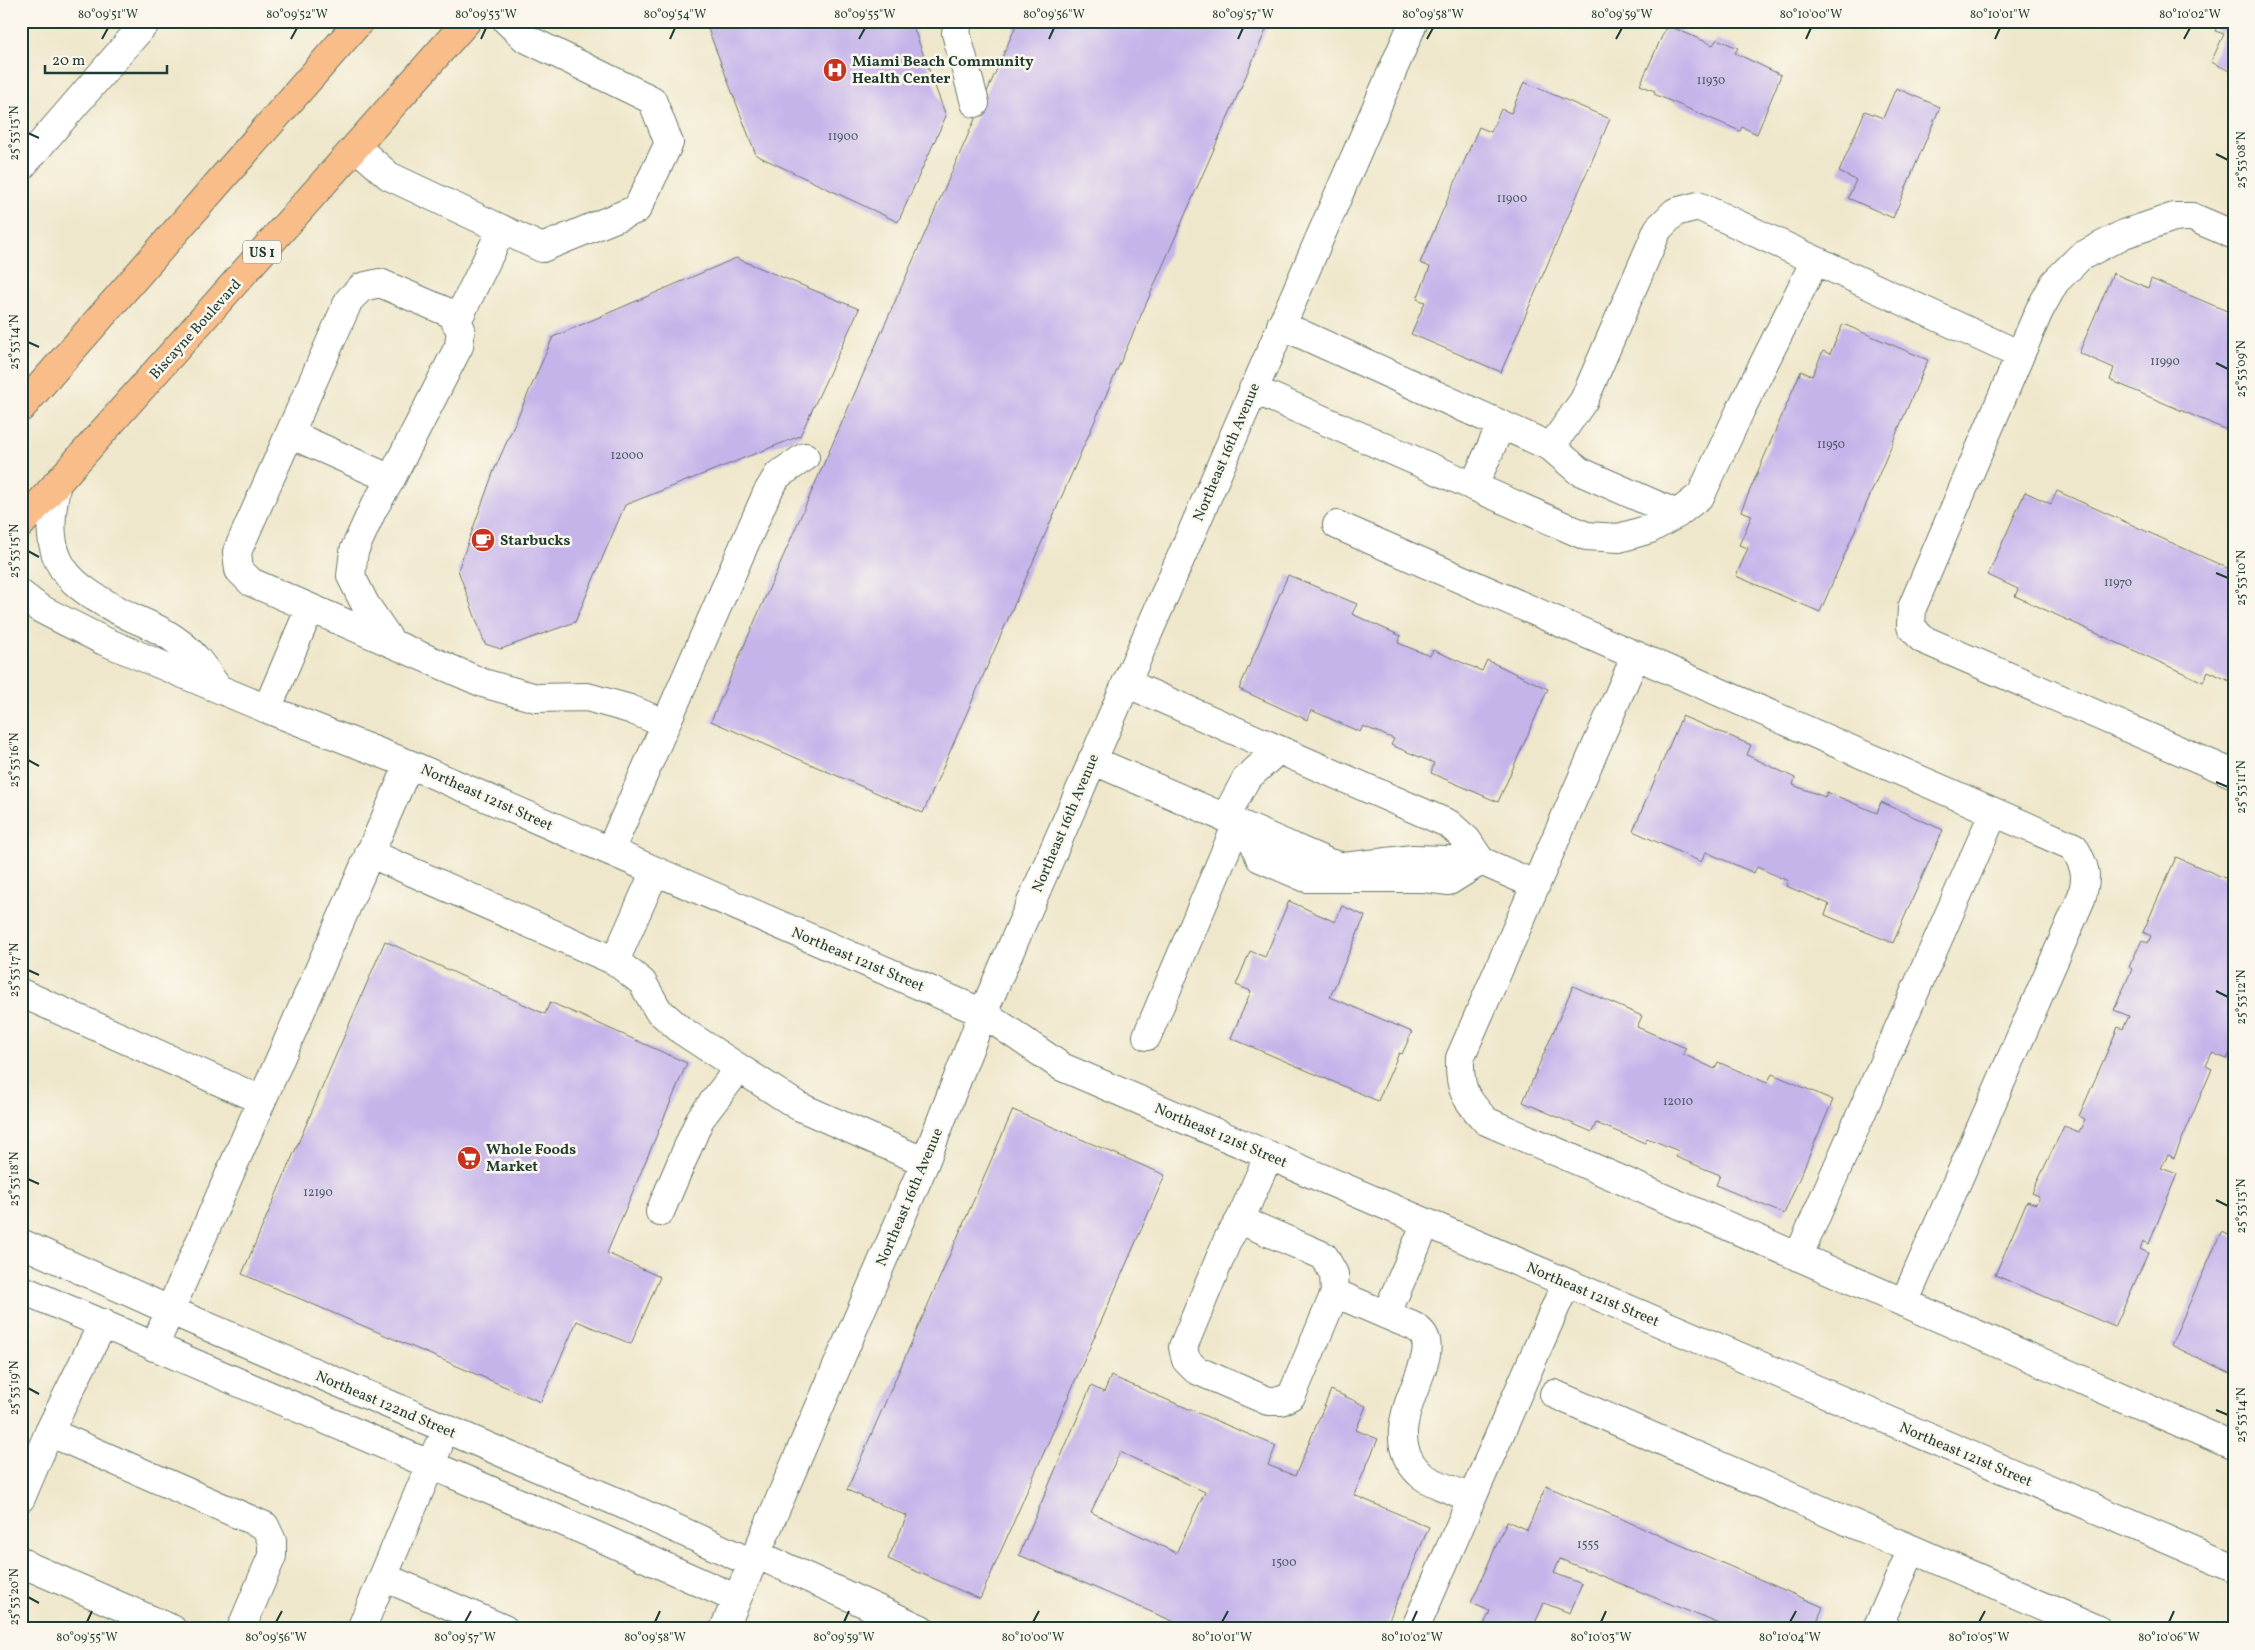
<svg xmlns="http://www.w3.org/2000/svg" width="2255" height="1650" font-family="Vollkorn,serif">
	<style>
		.building { fill: #c5b4ea; fill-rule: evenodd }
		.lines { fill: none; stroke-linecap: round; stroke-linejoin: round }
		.minor-casing { stroke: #687869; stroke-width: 30 }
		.major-casing { stroke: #687869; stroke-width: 30 }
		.minor { stroke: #fff; stroke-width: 28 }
		.major { stroke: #f8bd89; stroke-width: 28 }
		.ticks { fill: none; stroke: #1f3d34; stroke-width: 2 }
		.labels { text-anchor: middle; stroke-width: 5; stroke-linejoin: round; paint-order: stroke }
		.number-label { font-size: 12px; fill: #485b62 }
		.shield { fill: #fbf7ec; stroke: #61756b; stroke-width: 1 }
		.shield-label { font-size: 14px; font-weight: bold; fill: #1f3d34 }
		.poi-label { font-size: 15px; font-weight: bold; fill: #1f3d34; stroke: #fbf7ec; text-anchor: start }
		.street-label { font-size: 15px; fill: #1f3d34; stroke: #fbf7ec }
		.neatline { fill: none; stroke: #1f3d34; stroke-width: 2 }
		.ticks-label { font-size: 12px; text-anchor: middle; fill: #1f3d34 }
	</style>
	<rect width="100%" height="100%" fill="#fbf7ec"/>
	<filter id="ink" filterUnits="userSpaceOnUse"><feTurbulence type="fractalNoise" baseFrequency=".02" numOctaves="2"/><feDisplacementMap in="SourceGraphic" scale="10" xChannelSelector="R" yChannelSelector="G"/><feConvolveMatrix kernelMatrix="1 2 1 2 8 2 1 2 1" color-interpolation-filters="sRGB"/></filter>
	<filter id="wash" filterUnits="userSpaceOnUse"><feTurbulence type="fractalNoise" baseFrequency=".0096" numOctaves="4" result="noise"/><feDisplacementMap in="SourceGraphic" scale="20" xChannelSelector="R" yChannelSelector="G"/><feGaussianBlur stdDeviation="1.12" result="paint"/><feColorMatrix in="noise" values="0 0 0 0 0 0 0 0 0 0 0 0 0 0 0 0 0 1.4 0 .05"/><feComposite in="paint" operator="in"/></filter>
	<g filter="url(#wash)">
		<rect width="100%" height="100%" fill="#efe7cb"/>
		<g id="blocks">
			<path class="building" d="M705,21H911L946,116L898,222L756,155Z
				M1018,21H1270L923,813L711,721Z
				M2219,21H2234V73L2211,62L2224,34L2215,31Z
				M1667,25L1713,45L1717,39L1738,48L1735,53L1781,75L1757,134L1742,127L1740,131L1654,94L1655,91L1640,85Z
				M1524,82L1610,119L1501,372L1411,334L1425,302L1417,299L1430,267L1420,263L1479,127L1491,132L1501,109L1511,113Z
				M1896,88L1940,107L1893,218L1848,198L1856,180L1839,172L1865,111L1883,118Z
				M736,258L859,309L800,436L625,505L575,622L501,649L485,644L458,570L493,473L553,337Z
				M2113,273L2148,288L2151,279L2234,314V433L2110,380L2114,368L2079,353Z
				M1843,324L1928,360L1820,612L1736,576L1748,548L1739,545L1752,515L1741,511L1801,371L1812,376L1823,351L1830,354Z
				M2057,491L2234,571V683L2208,671L2203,682L2015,596L2018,589L1988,575L2025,492L2051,504Z
				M1288,575L1357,604L1352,614L1401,636L1398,643L1430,656L1433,650L1482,671L1487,660L1548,689L1498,802L1431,773L1434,763L1391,745L1394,739L1363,726L1360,732L1311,710L1307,720L1239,689Z
				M1682,716L1751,745L1747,755L1795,778L1793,785L1825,797L1827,792L1877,813L1881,802L1943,830L1893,943L1825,915L1829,904L1786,886L1788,881L1757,867L1754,873L1706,852L1701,862L1633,831Z
				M2176,857L2234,882V1045L2227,1059L2212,1053L2206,1066L2212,1069L2174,1158L2168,1155L2161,1168L2177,1174L2149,1244L2143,1241L2140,1249L2148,1253L2115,1327L1995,1275L2027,1201L2036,1204L2039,1196L2032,1193L2064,1126L2079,1132L2085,1119L2079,1116L2118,1027L2123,1029L2129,1016L2114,1010L2132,969L2129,967L2142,940L2148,943L2151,936L2143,932Z
				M1289,901L1335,922L1342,906L1365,916L1330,997L1412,1032L1402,1054L1399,1053L1378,1101L1231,1038L1251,991L1236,985L1250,951L1265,957Z
				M385,941L545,1014L550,1002L687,1063L607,1253L660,1277L631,1344L577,1321L541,1402L242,1274Z
				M1573,986L1642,1016L1637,1027L1686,1048L1683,1054L1715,1069L1718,1062L1767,1083L1772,1074L1833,1100L1784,1214L1716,1185L1720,1175L1676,1157L1679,1151L1647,1138L1645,1143L1596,1123L1592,1132L1523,1102Z
				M1013,1110L1165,1175L980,1599L888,1559L907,1516L847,1490Z
				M2221,1232L2234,1237V1375L2171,1345Z
				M1111,1376L1276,1446L1268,1465L1295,1476L1331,1390L1366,1406L1356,1430L1378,1439L1354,1495L1429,1527L1385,1629H1191L1019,1555L1091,1386L1104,1392ZM1120,1452L1205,1492L1176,1553L1091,1512Z
				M1546,1486L1823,1607L1814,1629H1732L1560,1559L1554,1573L1582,1584L1570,1613L1544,1603L1535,1623L1550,1629H1482L1490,1611L1471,1603L1507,1521L1527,1530Z"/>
		</g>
	</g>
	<g filter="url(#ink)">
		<use href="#blocks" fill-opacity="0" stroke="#687869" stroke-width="1"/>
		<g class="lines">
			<g class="minor-casing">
				<path id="minor" d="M958,21L956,33L975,103
					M356,147L389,176L542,248L637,209L669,143L652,100L525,38L507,21
					M21,167L147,21
					M2234,235L2192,217H2174L2124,234L2080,257L2055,282L2039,311L2020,355L1912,608L1911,626L1922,639L2234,774
					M456,323L502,229
					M1281,325L1551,447L1584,400L1658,229L1675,212L1698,206L2020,355
					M1253,389L1586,536L1619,538L1650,529L1677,514L1701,495L1741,409L1815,261
					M290,434L391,479
					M1551,447L1579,471L1677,514
					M57,483C39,564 65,584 133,618C147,624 162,630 174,639C193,651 204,668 217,687
					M1474,485L1501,425
					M1337,525L2074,847C2086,868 2088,876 2081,899L1904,1303
					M21,594L39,608L104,641L267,709L409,764L983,1013L1062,1067L2234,1568
					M391,642L365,604L351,576L354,551L373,509L391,479L459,346L461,329L452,314L380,283L362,287L349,300L237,552L239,570L251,582L483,683L536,698L587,697L630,709L666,724
					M1636,655L1460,1058C1459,1090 1465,1098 1486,1121L2234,1446
					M1126,683L1449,824L1467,840L1481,861
					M267,709L310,608
					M1092,760L1329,863L1344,867L1413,859L1481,861L1536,885
					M1225,818L1246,779L1278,750
					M1249,829L1260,858L1306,878H1424L1449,881L1481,861
					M610,851L767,493L778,475L805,457
					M369,853L615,961
					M655,871L615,961L642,982L658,1010L681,1030L739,1068L798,1106L925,1162
					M21,993L261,1100
					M1147,1036L1237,824
					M1269,1155L1240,1220L1228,1239L1183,1347L1186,1360L1196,1370L1268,1401H1281L1292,1395L1335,1293C1356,1302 1377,1311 1398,1320C1405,1323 1414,1325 1419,1330C1451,1356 1369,1426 1420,1474C1428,1482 1459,1493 1472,1498L1566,1283
					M660,1212L700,1119L739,1068
					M1240,1220L1324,1256L1334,1274L1335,1293
					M21,1243L169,1310L622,1504L752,1563
					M1798,1257L1994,812
					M21,1289L599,1537L737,1599
					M1386,1315L1426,1223
					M154,1347L409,764
					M1554,1394L2096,1629
					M49,1432L265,1526L272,1541V1556L241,1629
					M21,1498L49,1432L103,1323
					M756,1554L921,1629
					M21,1561L26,1565L172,1629
					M384,1577L504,1629
					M361,1629L438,1447
					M724,1629L925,1162L983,1013L1414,21
					M1415,1629L1472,1498
					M1877,1629L1912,1549"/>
			</g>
			<g class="major-casing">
				<path id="major" d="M21,408L360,21
					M21,524L467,21"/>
			</g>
			<use href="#minor" class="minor"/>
			<use href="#major" class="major"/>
		</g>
	</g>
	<path class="ticks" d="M102,39L108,28M291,39L297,28M481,39L486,28M670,39L675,28M859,39L865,28M1049,39L1054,28M1238,39L1243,28M1427,39L1433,28M1616,39L1622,28M1806,39L1811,28M1995,39L2000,28M2184,39L2190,28M28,133L39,138M2216,154L2228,160M28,342L39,347M2216,363L2228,369M28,551L39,557M2216,573L2228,578M28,760L39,766M2216,782L2228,787M28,970L39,975M2216,991L2228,997M28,1179L39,1184M2216,1200L2228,1206M28,1388L39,1394M2216,1410L2228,1415M28,1597L39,1603M87,1622L92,1611M276,1622L282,1611M465,1622L471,1611M655,1622L660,1611M844,1622L849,1611M1033,1622L1039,1611M1222,1622L1228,1611M1412,1622L1417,1611M1601,1622L1606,1611M1790,1622L1796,1611M1979,1622L1985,1611M2169,1622L2174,1611"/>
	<defs>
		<g id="hospital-disc" transform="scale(1.25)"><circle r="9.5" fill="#c8321e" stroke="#fbf7ec"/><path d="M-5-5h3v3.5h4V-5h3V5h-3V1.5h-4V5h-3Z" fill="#fff"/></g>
		<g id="cafe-disc" transform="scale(1.25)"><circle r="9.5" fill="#c8321e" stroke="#fbf7ec"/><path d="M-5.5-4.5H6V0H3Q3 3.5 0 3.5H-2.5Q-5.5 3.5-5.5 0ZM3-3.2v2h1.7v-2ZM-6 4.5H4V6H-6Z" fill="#fff"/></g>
		<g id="supermarket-disc" transform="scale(1.25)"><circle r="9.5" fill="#c8321e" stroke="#fbf7ec"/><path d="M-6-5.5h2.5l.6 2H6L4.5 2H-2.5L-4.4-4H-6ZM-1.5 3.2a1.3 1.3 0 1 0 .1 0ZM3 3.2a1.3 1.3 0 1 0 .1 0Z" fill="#fff"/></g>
	</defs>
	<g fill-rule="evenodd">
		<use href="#hospital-disc" x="835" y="70"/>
		<use href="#cafe-disc" x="483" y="540"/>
		<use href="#supermarket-disc" x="469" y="1158"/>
	</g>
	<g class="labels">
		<g class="number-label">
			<text x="1711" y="84">11930</text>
			<text x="843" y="140">11900</text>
			<text x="1512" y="202">11900</text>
			<text x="2165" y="365">11990</text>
			<text x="1831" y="448">11950</text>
			<text x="627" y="459">12000</text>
			<text x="2118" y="586">11970</text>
			<text x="1678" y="1105">12010</text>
			<text x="318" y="1196">12190</text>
			<text x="1588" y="1548">1555</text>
			<text x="1284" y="1566">1500</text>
		</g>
		<rect class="shield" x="243" y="240.5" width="38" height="23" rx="4"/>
		<g class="shield-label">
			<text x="262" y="257">US 1</text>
		</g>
		<g class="poi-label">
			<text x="852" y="66">Miami Beach Community<tspan x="852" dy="17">Health Center</tspan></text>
			<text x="500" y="545">Starbucks</text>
			<text x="486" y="1154">Whole Foods<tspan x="486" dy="17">Market</tspan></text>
		</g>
		<g class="street-label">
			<text transform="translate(195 329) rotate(-48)" y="5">Biscayne Boulevard</text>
			<text transform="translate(1226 452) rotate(-67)" y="5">Northeast 16th Avenue</text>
			<text transform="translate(487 797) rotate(24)" y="5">Northeast 121st Street</text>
			<text transform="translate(1065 823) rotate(-67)" y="5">Northeast 16th Avenue</text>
			<text transform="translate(858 959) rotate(23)" y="5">Northeast 121st Street</text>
			<text transform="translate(1221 1135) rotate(23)" y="5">Northeast 121st Street</text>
			<text transform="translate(909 1197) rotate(-67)" y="5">Northeast 16th Avenue</text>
			<text transform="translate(1593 1294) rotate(23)" y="5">Northeast 121st Street</text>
			<text transform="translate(386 1404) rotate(23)" y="5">Northeast 122nd Street</text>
			<text transform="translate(1966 1454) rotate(23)" y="5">Northeast 121st Street</text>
		</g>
	</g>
	<rect width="2255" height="1650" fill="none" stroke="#fbf7ec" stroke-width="55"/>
	<path d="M45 65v8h122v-8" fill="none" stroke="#1f3d34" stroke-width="2.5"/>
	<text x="52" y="65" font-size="15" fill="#1f3d34" stroke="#fbf7ec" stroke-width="4" paint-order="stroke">20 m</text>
	<rect x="28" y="28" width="2200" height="1594" class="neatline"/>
	<g class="ticks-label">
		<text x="108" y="18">80°09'51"W</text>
		<text x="297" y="18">80°09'52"W</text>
		<text x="486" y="18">80°09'53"W</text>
		<text x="675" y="18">80°09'54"W</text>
		<text x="865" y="18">80°09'55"W</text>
		<text x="1054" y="18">80°09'56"W</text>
		<text x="1243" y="18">80°09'57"W</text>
		<text x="1433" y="18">80°09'58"W</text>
		<text x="1622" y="18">80°09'59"W</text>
		<text x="1811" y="18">80°10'00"W</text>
		<text x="2000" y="18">80°10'01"W</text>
		<text x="2190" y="18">80°10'02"W</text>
		<text transform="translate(14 133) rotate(-90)" y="4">25°53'13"N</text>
		<text transform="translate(2241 160) rotate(-90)" y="4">25°53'08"N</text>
		<text transform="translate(14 342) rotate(-90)" y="4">25°53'14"N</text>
		<text transform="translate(2241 369) rotate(-90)" y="4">25°53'09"N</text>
		<text transform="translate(14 551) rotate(-90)" y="4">25°53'15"N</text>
		<text transform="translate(2241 578) rotate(-90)" y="4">25°53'10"N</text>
		<text transform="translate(14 760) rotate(-90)" y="4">25°53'16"N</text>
		<text transform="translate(2241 787) rotate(-90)" y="4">25°53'11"N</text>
		<text transform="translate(14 970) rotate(-90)" y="4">25°53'17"N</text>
		<text transform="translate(2241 997) rotate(-90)" y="4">25°53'12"N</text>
		<text transform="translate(14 1179) rotate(-90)" y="4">25°53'18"N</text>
		<text transform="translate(2241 1206) rotate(-90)" y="4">25°53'13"N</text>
		<text transform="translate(14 1388) rotate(-90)" y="4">25°53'19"N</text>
		<text transform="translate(2241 1415) rotate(-90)" y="4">25°53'14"N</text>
		<text transform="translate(14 1597) rotate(-90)" y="4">25°53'20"N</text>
		<text x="87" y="1641">80°09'55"W</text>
		<text x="276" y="1641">80°09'56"W</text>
		<text x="465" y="1641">80°09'57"W</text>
		<text x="655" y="1641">80°09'58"W</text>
		<text x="844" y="1641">80°09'59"W</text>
		<text x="1033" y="1641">80°10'00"W</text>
		<text x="1222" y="1641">80°10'01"W</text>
		<text x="1412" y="1641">80°10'02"W</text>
		<text x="1601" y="1641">80°10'03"W</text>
		<text x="1790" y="1641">80°10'04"W</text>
		<text x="1979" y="1641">80°10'05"W</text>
		<text x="2169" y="1641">80°10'06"W</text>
	</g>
</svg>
